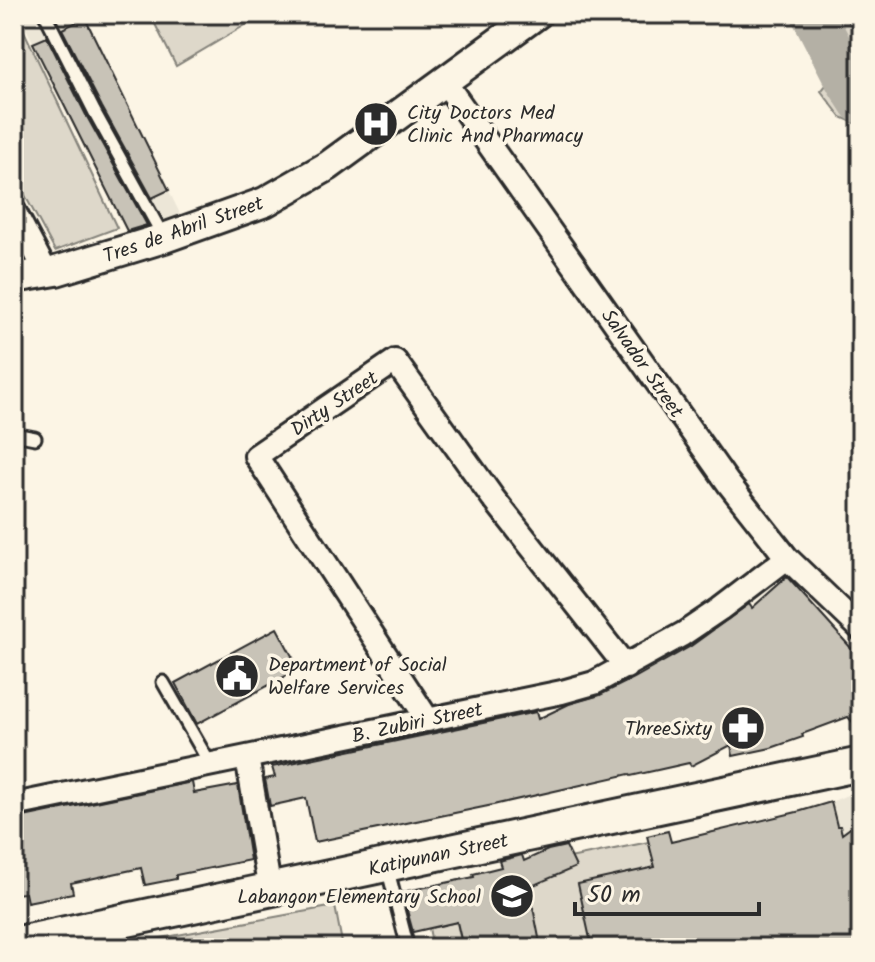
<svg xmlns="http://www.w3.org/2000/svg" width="875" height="962" font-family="Kalam,sans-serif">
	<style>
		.built { fill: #ece6d7 }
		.green { fill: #ded8ca; stroke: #84827a; stroke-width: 2 }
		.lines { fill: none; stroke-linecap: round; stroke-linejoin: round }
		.river { stroke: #b4b0a5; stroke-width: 44 }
		.building { fill: #c8c3b7; stroke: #2b2b2b; stroke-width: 2 }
		.service-casing { stroke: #2b2b2b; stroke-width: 17 }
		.minor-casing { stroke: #2b2b2b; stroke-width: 28 }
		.tertiary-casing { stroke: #2b2b2b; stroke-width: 34 }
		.secondary-casing { stroke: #2b2b2b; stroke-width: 38 }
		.service { stroke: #fcf5e5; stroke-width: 11 }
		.minor { stroke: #fcf5e5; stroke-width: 22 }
		.tertiary { stroke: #fcf5e5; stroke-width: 28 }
		.secondary { stroke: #fcf5e5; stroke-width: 32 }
		.labels { text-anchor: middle; stroke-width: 7; stroke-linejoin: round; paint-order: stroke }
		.poi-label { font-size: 20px; fill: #2b2b2b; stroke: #fcf5e5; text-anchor: start }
		.street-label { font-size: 20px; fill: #2b2b2b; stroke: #fcf5e5 }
	</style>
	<rect width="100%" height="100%" fill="#fcf5e5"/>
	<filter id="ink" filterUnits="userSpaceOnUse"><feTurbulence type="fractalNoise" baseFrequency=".0125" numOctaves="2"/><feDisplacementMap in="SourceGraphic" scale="16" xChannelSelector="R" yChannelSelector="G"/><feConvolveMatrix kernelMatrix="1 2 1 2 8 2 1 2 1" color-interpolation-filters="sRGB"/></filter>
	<g filter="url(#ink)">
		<path class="built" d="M19,14H84L181,216L127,231Z
			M861,789V920L801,811L831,802Z"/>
		<path class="green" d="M14,14H16L117,228L55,251L14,175Z
			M150,14H264L176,66Z
			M804,14H843L861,38V126L841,117L821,91L833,77Z
			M649,842L673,948H585L583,944L566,948H541L455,881Z
			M335,906L343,948H124L123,945Z
			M457,922L462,946L433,948L429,928Z"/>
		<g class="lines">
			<path class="river" d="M813,14L847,80L861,102"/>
		</g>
		<path class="building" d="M85,18L169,190L152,198L102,107L62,29Z
			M47,37L86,115L147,225L127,231L33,43Z
			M787,577L861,659V731L848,717L802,734L803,737L771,748L733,756L731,745L691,766L689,763L631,776L629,774L493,805L315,842L306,798L270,806L265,779L275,777L272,767L536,712L538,719L569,704L600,695L634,678L691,646L749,604L752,608Z
			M277,628L299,669L197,724L175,683Z
			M192,782L194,793L238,785L250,860L176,875V879L145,885L141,868L71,883L73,893L27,902L25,893L14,894V819Z
			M831,802L837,826H840L842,834L861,820V948H592L578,884L655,867L647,836L668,831L671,842L801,811Z
			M566,846L576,867L529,887L541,948H463L457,922L413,932L402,892L474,877L473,874L501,867L499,861L522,855L524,861L548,850Z"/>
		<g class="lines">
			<g class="service-casing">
				<path id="service" d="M45,14L94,111L163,236
					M14,434L35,438
					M163,682L210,764
					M387,867L408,948"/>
			</g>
			<g class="minor-casing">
				<path id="minor" d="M444,81L728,483L787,558L861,629
					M14,211L46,272
					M428,720L256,456L395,361L493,498L626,667
					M247,757L270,891
					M14,805L562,692L594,683L683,634L720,609L787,558"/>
			</g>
			<g class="tertiary-casing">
				<path id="tertiary" d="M14,278L56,271L164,238L265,202L328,166L537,14"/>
			</g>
			<g class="secondary-casing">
				<path id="secondary" d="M14,944L861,764"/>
			</g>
			<use href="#service" class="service"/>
			<use href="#minor" class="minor"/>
			<use href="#tertiary" class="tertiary"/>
			<use href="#secondary" class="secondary"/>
		</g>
	</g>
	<defs>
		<g id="hospital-disc" transform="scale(2.3)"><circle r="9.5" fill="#2b2b2b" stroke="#fcf5e5"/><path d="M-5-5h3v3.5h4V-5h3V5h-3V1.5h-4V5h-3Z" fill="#fff"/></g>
		<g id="civic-disc" transform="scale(2.3)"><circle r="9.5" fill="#2b2b2b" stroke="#fcf5e5"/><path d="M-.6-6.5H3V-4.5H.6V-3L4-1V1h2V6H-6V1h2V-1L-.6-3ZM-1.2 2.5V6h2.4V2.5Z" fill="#fff"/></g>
		<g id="pharmacy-disc" transform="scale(2.3)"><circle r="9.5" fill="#2b2b2b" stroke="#fcf5e5"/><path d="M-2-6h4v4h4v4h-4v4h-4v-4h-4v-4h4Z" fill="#fff"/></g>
		<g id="school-disc" transform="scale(2.3)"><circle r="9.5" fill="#2b2b2b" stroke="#fcf5e5"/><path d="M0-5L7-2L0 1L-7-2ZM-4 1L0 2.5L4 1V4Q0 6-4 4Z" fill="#fff"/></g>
	</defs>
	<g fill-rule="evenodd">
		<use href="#hospital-disc" x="376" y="124"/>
		<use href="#civic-disc" x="237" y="676"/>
		<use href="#pharmacy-disc" x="743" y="728"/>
		<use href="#school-disc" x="512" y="896"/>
	</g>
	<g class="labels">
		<g class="poi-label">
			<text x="407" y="119">City Doctors Med<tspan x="407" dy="23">Clinic And Pharmacy</tspan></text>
			<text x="268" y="671">Department of Social<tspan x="268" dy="23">Welfare Services</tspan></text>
			<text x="712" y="735" text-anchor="end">ThreeSixty</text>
			<text x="481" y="903" text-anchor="end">Labangon Elementary School</text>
		</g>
		<g class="street-label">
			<text transform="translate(183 229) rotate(-19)" y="7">Tres de Abril Street</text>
			<text transform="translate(643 363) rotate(55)" y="7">Salvador Street</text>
			<text transform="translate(334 403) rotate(-34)" y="7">Dirty Street</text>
			<text transform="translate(417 722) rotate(-12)" y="7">B. Zubiri Street</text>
			<text transform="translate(438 854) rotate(-12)" y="7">Katipunan Street</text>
		</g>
	</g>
	<rect width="875" height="962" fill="none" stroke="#fcf5e5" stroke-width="48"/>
	<rect x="24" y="24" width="827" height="914" fill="none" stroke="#2b2b2b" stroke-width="3" filter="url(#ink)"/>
	<path d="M575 902v12h184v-12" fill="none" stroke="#2b2b2b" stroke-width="4"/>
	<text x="587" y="902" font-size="24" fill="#2b2b2b" stroke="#fcf5e5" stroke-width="6" paint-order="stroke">50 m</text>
</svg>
